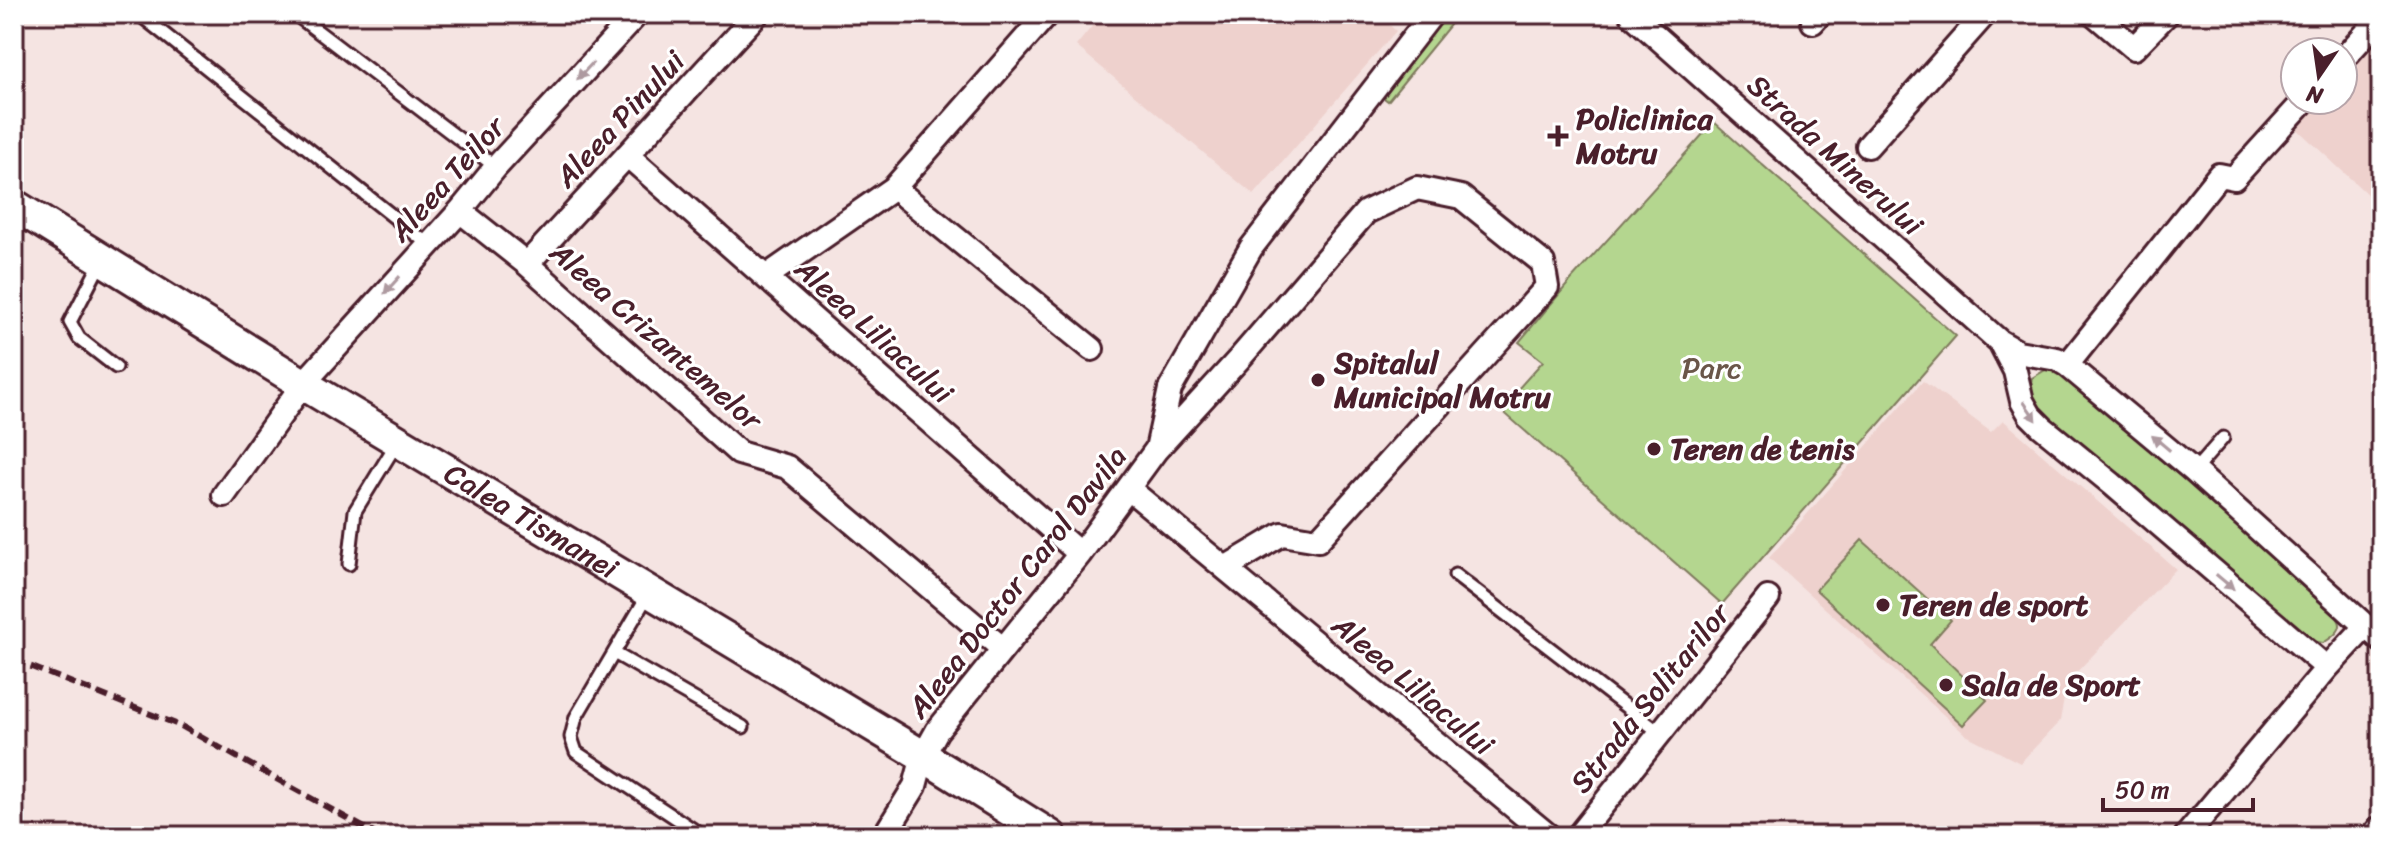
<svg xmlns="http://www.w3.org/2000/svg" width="2395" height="850" font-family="Sriracha,sans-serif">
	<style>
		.built { fill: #eed1cd }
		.green { fill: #b4d68f; stroke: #7f7a5d; stroke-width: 2 }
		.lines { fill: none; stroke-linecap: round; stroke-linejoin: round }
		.lane-casing { stroke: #4a1f2b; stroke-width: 17 }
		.street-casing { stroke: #4a1f2b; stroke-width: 28 }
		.secondary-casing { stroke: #4a1f2b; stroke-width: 36 }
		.lane { stroke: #fff; stroke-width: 11 }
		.street { stroke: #fff; stroke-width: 22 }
		.secondary { stroke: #fff; stroke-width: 30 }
		.rail { stroke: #4a1f2b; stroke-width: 6; stroke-dasharray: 12 6; stroke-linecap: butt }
		.oneway { fill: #ae9aa0 }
		.poi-dot { fill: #4a1f2b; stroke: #fff; stroke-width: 3 }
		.labels { text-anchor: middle; stroke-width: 6; stroke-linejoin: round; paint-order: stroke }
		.street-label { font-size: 30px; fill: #4a1f2b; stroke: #fff }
		.poi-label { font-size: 30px; font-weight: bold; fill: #4a1f2b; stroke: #fff; text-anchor: start }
		.park-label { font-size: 30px; fill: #6a5649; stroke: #fff }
	</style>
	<rect width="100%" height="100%" fill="#f5e4e2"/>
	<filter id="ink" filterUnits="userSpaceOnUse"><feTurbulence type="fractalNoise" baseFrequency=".0125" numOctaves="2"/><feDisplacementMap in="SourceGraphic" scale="16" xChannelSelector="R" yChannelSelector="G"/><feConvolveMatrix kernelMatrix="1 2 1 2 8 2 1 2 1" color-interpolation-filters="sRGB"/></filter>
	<g filter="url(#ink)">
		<path class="built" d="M1102,14H1378L1396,31L1254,195L1076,46Z
			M2378,41L2381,44V181L2368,195L2296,128L2323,100H2343V79Z
			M1923,381L1991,432L2003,420L2176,569L2067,682L2060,721L2020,763L1966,735L1769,558Z"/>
		<path class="green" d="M1444,14H1459L1388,101L1380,95Z
			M1714,122L1956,336L1722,604L1500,409L1543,361L1519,342L1571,280Z
			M2047,369L2061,373L2327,604C2343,622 2347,629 2323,643L2313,641L2050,424C2036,409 2026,400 2032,378Z
			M1862,540L1951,620L1930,644L1987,700L1963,725L1816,590Z"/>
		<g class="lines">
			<g class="lane-casing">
				<path id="lane" d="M139,14L429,245
					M295,14L496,167
					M102,260L70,322L79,338L116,367
					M2194,471L2223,438
					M349,564L355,511L398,441
					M1455,575L1660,733
					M649,593L576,717L571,737L576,752L703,836
					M614,653L743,727"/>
			</g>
			<g class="street-casing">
				<path id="street" d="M1631,14L1999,341L2018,352L2057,359L2067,365L2194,471L2381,640
					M2094,14L2134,48L2167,14
					M1813,22L1820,14
					M2343,59L2381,17
					M1868,146L1985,14
					M627,155L1080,554
					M894,188L1092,349
					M460,211L527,264L739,453L787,467L1003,649
					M527,264L757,14
					M767,276L894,188L1047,14
					M2000,342L2015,371L2022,401L2030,415L2042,427L2112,484L2327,668
					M2067,365L2219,175L2234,178L2305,100
					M1157,449L1170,389L1251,248L1432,14
					M1129,489L1549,836
					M224,495L303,384L460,211L496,167L637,14
					M884,836L915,786L923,756L937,731L1080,554L1156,450L1239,359L1366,212L1417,188L1461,197L1543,263L1547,287L1318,540L1282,534L1225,568
					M1578,836L1768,598
					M2186,836L2327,668L2366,626"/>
			</g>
			<g class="secondary-casing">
				<g id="secondary">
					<path id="s1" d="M14,205L303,384L923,756L1051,836"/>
					<path d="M2378,836L2381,832"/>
				</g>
			</g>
			<use href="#lane" class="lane"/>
			<use href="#street" class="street"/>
			<use href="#secondary" class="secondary"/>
			<path class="rail" d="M14,660L181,726L379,836"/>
		</g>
		<defs><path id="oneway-solid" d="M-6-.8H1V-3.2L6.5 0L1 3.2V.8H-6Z" transform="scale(2)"/></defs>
		<g class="oneway">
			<use href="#oneway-solid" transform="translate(585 71) rotate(133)"/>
			<use href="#oneway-solid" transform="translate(392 285) rotate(132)"/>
			<use href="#oneway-solid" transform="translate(2030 411) rotate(55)"/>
			<use href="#oneway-solid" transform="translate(2161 443) rotate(-140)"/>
			<use href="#oneway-solid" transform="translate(2225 582) rotate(40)"/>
		</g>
	</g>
	<g class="poi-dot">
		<path d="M1554 124h8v8h8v8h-8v8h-8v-8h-8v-8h8z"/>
		<circle cx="1318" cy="380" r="8"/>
		<circle cx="1654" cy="449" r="8"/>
		<circle cx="1883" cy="605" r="8"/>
		<circle cx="1946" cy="685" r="8"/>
	</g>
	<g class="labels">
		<g class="street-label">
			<text transform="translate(620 119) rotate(-47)" y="10">Aleea Pinului</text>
			<text transform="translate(1835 155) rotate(42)" y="10">Strada Minerului</text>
			<text transform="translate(447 179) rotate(-48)" y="10">Aleea Teilor</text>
			<text transform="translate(874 331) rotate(42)" y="10">Aleea Liliacului</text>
			<text transform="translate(656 336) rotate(41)" y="10">Aleea Crizantemelor</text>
			<text dy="10" stroke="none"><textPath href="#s1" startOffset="606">Calea Tismanei</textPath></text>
			<text transform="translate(1017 582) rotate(-52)" y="10">Aleea Doctor Carol Davila</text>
			<text transform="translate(1413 685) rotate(40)" y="10">Aleea Liliacului</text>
			<text transform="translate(1650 698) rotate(-51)" y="10">Strada Solitarilor</text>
		</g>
		<g class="poi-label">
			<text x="1576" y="129">Policlinica<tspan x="1576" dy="34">Motru</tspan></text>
			<text x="1334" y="373">Spitalul<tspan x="1334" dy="34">Municipal Motru</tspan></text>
			<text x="1670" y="459">Teren de tenis</text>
			<text x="1899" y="615">Teren de sport</text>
			<text x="1962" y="695">Sala de Sport</text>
		</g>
		<g class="park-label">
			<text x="1712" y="378">Parc</text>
		</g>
	</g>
	<rect width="2395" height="850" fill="none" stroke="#fff" stroke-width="48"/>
	<rect x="24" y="24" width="2347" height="802" fill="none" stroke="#4a1f2b" stroke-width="3" filter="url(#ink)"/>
	<g transform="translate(2319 76) rotate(193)"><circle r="38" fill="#ffffff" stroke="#b7a5aa" stroke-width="2"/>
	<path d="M0-6L14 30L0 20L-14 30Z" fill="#4a1f2b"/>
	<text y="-12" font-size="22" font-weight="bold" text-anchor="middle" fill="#4a1f2b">N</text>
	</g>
	<path d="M2103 798v12h150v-12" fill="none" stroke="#4a1f2b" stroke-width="4"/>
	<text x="2115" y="798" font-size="24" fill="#4a1f2b" stroke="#ffffff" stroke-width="6" paint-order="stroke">50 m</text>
</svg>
